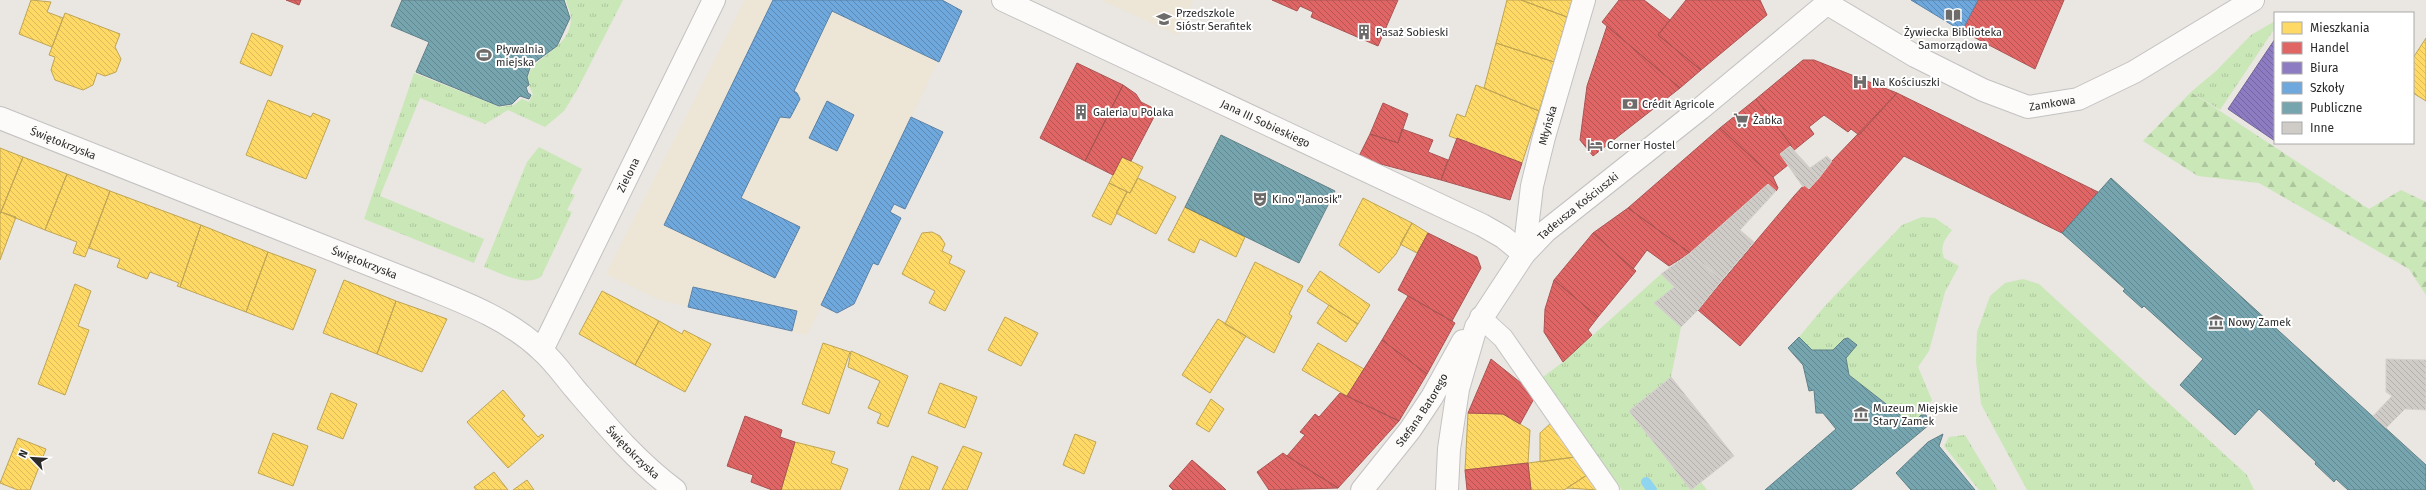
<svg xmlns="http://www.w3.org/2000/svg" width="2426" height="490" font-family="'Fira Sans',sans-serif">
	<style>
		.education { fill: #ede5d5 }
		.grass { fill: url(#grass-tufts) }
		.forest { fill: url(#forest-firs) }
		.homes { fill: url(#homes-back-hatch); stroke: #bfa554 }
		.shops { fill: url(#shops-back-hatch); stroke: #aa5454 }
		.offices { fill: url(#offices-back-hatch); stroke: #706495 }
		.schools { fill: url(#schools-back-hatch); stroke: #5b82a7 }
		.public { fill: url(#public-back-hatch); stroke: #608087 }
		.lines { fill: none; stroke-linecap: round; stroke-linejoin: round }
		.stream { stroke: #90d5f0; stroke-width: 10 }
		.building { fill: url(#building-back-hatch); stroke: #d5d2cd }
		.lane-casing { stroke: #c3c2c2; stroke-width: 22 }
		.street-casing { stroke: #c3c2c2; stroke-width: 24 }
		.secondary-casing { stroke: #c3c2c2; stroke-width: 24 }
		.lane { stroke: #fcfbfa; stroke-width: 20 }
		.street { stroke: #fcfbfa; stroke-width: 22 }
		.secondary { stroke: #fcfbfa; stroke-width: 22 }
		.labels { text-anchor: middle; stroke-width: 4; stroke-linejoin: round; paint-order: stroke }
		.poi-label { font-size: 11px; fill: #2b2b2b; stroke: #fff; text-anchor: start }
		.street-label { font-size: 11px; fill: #2b2b2b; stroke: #fff }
	</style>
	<defs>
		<pattern id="grass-tufts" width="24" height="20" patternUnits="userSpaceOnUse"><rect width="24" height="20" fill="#cae7b8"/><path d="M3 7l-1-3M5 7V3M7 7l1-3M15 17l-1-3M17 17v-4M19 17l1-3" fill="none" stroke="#aec69e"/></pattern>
		<pattern id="forest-firs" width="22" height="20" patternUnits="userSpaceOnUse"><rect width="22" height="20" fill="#cae7b8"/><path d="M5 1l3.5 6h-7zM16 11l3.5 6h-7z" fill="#aec69e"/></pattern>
		<pattern id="homes-back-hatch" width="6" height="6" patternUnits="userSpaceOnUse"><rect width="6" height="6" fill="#ffd966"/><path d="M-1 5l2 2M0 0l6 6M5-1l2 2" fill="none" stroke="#dbba59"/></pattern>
		<pattern id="shops-back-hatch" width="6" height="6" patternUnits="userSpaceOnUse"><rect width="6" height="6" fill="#e06666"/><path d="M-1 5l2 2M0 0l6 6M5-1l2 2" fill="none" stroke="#b65454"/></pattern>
		<pattern id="offices-back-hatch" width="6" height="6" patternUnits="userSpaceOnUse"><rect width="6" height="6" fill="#8e7cc3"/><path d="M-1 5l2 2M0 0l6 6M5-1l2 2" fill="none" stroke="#74669f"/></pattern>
		<pattern id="schools-back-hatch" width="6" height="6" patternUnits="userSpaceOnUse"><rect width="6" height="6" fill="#6fa8dc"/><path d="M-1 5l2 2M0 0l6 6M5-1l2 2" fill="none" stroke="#5b89b3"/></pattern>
		<pattern id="public-back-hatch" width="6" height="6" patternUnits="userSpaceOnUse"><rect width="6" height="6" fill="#76a5af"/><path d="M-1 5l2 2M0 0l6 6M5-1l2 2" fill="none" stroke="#61878f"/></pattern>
		<pattern id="building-back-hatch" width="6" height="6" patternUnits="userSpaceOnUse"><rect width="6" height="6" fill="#cfccc8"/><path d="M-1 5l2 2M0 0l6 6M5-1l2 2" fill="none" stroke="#b2afac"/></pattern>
	</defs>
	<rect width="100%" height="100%" fill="#eae6e1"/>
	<path class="education" d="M745,0H942L962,11L807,335L660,300L606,274Z
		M1101,0H1193L1178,35Z"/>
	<path class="grass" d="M566,0H623L577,90L564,111L545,127L508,110L485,124L420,98L380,196L484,239L474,263L364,219L414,73L500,107L514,105L522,99L529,102L533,94C531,90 528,84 528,79C529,57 571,50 571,18C571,12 567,6 566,0Z
		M2275,21V28L2220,110L2191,92L2216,71L2251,35Z
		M539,147L582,169L570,193L575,195L567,210L572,212L541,277C524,287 501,273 484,267L527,162Z
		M1922,217L1935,218L1952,230C1944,240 1940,246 1944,258L1959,266L1945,292L1929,351L1918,367L1932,400L1913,425L1849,375L1846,358L1848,338L1844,339L1833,350H1812L1799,337L1824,307L1902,225Z
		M1661,274L1674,287L1655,303L1681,327L1671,377L1629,411L1691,490L1701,482L1707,490H1622L1543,377L1563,362Z
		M2023,279L2039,284L2247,475L2254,490H2027L1981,404L1976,361L1977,332L1990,296L2005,283Z
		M1965,435L1997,489V490H1979L1944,446L1949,437Z"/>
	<path class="forest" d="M2191,92L2369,209L2401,190L2426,202V295L2409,269L2259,183L2198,176L2143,141Z"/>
	<path class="homes" d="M31,0L51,2L47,12L63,18L52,47L19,34Z
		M1507,0H1521L1567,17L1554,62L1496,43Z
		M1521,0H1572L1567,17Z
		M65,13L120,34L115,47L121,59L116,72L105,76L97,73L93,85L83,90L55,80L51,70L55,57L49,55Z
		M252,33L283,46L271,76L240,63Z
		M2426,38V101L2413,93V58Z
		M1496,43L1554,62L1539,111L1484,88Z
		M1476,85L1539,111L1522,163L1449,136L1457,114L1465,117Z
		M268,100L311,117L313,113L330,120L306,179L246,155Z
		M0,148L23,157L0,214Z
		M23,157L67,174L45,230L1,212Z
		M1122,157L1143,167L1130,193L1109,183Z
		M67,174L110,191L85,257L73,253L77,242L45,230Z
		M1138,178L1176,197L1156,234L1116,213L1127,192L1130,193Z
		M1109,183L1127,192L1111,225L1092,216Z
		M110,191L201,225L180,287L177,286L179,283L150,272L147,279L117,267L120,259L89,248Z
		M1363,198L1412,223L1396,254L1379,273L1339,245Z
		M1185,207L1245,237L1236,257L1200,239L1194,253L1168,240Z
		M1,212L16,217L0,260V214Z
		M1412,223L1428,233L1417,253L1400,244Z
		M201,225L268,252L246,312L180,287Z
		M932,232L940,236L945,244L942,251L952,256L949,263L965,271L945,311L929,303L935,291L902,274L922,233Z
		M268,252L316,270L293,330L246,312Z
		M1255,262L1303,286L1289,314L1292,316L1274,353L1225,324Z
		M1320,271L1370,305L1358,324L1307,291Z
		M344,280L396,301L377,354L323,333Z
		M75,284L91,291L78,326L89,330L65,395L38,384Z
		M602,291L659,321L635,365L579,334Z
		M396,301L447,319L422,372L377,354Z
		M1329,305L1358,324L1346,342L1317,323Z
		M1005,317L1038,333L1021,366L988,350Z
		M1218,319L1246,336L1210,393L1182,375Z
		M659,321L682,334L684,330L711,344L685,392L635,365Z
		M823,343L850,352L829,414L802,404Z
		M1318,343L1364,369L1347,396L1302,370Z
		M851,351L908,376L888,427L877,423L881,414L868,408L880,381L848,367Z
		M940,383L977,397L965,428L928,413Z
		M503,390L525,416L522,419L538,437L542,434L544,436L508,468L467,422Z
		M331,393L357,404L343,439L317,429Z
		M1211,399L1224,409L1209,432L1196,424Z
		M1468,413L1503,414L1530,430L1528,463L1465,470Z
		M1551,423L1575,457L1540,462V433Z
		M273,433L308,446L293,486L258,473Z
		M1075,434L1096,442L1084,474L1063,465Z
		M18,438L46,449L30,490H18L0,483Z
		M795,442L835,452L831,463L848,469L840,490H781Z
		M963,446L982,453L967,490H942Z
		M912,456L938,467L929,490H899Z
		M1575,457L1587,475L1564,490H1531L1528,463Z
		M494,472L508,490H476L474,487Z
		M1587,475L1597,490L1567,488Z
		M527,480L534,490H513Z"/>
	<path class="shops" d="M286,0H301L299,5Z
		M1272,0H1398L1378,46L1311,17L1313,12L1300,6L1297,11Z
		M1619,0H1644L1670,20L1658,35L1701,70L1680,88L1602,22Z
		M1686,0H1760L1767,15L1701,70L1658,35Z
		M1978,0H2064L2035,69L1962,31Z
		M1607,26L1680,88L1593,156L1580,140L1587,86Z
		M1803,60H1814L1897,93L1859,135L1851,129L1848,132L1824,115L1809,127L1814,134L1793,151L1791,145L1756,99Z
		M1077,63L1123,85L1085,161L1040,138Z
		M1123,85L1136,94L1141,102L1151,107L1155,115L1131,161L1122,157L1113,175L1085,161Z
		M1897,93L2098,192L2062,233L1904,156L1740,346L1698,310L1794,196L1804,185L1809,189L1832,161Z
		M1756,99L1791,145L1780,154L1788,165L1773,177L1720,128Z
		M1383,103L1408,114L1398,143L1370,134Z
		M1720,128L1773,177L1778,188L1776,191L1768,184L1690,253L1628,208Z
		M1402,129L1433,140L1428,152L1448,160L1441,180L1358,158L1370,134L1398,143Z
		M1457,138L1522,163L1510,200L1441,180Z
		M1628,208L1690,253L1669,266L1647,250L1633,269L1593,233Z
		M1428,233L1477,257L1481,268L1452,321L1398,290Z
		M1593,233L1636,271L1598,317L1554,280Z
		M1554,280L1598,317L1588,330L1592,335L1563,362L1544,332L1545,309Z
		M1408,296L1455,323L1427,374L1382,340Z
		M1382,340L1427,374L1399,421L1347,396Z
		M1491,359L1536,395L1520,424L1503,414L1468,413Z
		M1340,393L1399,421L1338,488L1287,456L1305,435L1300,432L1315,414L1319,417Z
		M745,416L782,430L780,437L795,442L781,490H772L751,482L753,475L727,466Z
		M1283,453L1287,456L1338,488L1269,490L1257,472Z
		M1192,460L1222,486L1226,490H1173L1169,486Z
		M1528,463L1531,490H1467L1465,470Z"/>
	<path class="offices" d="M2275,39V141L2228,109Z"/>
	<path class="schools" d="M773,0H942L962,11L939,62L832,11L794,91L797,93L800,99L790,118L780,117L741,198L800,227L775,278L664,225Z
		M1911,0H1978L1962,31Z
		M827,101L854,115L837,151L809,138Z
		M911,117L943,132L905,209L894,204L890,212L901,218L878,265L873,263L854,304L837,313L821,305Z
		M693,287L797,311L792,331L688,307Z"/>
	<path class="public" d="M402,0H564L570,18L557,46L531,65L527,77L529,85L526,87L528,93L531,95L529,99L520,96L512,104L499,106L416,72L429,42L391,26Z
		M1221,135L1335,191L1299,263L1185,207Z
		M2111,178L2426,465V490H2348L2336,479L2334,482L2315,464L2316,462L2259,409L2235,435L2180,385L2203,359L2144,306L2142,308L2123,291L2125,289L2062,233Z
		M1799,337L1812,350H1833L1844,339L1848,338L1857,345L1846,358L1849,375L1913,425L1921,415H1926L1930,424L1851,490H1765L1836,429L1823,413H1816L1814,390L1809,391L1803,365L1788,348Z
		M1943,434L1939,446L1975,490H1911L1896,473L1928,442Z"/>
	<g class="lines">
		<path class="stream" d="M1646,482L1652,490"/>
	</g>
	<path class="building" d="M1790,146L1819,178L1809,189L1804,185L1803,187L1780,154Z
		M1827,156L1832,161L1819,178L1810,168Z
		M1768,184L1776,191L1740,230L1754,242L1722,280L1690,253Z
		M1690,253L1722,280L1698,310L1661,274Z
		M1674,287L1698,310L1681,327L1654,303Z
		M2386,359L2426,360V410L2405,409L2386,428L2373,416L2392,396L2386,392Z
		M1671,377L1734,456L1691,490L1629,411Z"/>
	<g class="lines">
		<g class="lane-casing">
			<path id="lane" d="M1480,317L1503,338L1609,490"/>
		</g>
		<g class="street-casing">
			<g id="street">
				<path id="s1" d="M1003,0L1482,225L1503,237L1524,254"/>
				<path id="s2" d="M0,118L416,283C460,301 506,317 541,350C554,361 564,376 575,389C606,425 636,461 675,490"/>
				<path id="s3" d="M1524,254L1532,186L1544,137L1584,0"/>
				<path id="s4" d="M542,350L714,0"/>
			</g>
		</g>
		<g class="secondary-casing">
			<g id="secondary">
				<path id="s5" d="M1828,4L1915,56L1983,90L2028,107L2078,99L2134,72L2253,0"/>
				<path id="s6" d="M1362,490L1410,430L1432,397L1463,341"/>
				<path id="s7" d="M1447,490L1449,449L1458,389L1476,327L1524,254L1546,231L1700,109L1831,0"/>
			</g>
		</g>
		<use href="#lane" class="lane"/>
		<use href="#street" class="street"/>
		<use href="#secondary" class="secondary"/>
	</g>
	<defs>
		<g id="library-bare" transform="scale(1.2)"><path d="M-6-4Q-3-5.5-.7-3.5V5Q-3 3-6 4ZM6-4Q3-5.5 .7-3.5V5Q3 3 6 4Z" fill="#6e6c6b" stroke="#fff" stroke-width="2.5" paint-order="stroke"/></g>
		<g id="school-bare" transform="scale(1.2)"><path d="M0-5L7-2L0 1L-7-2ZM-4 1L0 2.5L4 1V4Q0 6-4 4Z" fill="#6e6c6b" stroke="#fff" stroke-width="2.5" paint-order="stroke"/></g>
		<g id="building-bare" transform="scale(1.2)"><path d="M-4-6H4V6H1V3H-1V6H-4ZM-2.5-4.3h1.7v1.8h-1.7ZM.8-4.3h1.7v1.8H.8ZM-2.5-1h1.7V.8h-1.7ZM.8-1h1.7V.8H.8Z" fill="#6e6c6b" stroke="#fff" stroke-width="2.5" paint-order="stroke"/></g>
		<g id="stadium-bare" transform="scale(1.2)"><path d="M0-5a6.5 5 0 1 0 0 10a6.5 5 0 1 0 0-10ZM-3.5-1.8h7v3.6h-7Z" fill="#6e6c6b" stroke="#fff" stroke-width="2.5" paint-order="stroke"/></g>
		<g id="hospital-bare" transform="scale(1.2)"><path d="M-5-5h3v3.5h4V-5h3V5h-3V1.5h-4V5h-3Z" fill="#6e6c6b" stroke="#fff" stroke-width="2.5" paint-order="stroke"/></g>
		<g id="bank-bare" transform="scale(1.2)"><path d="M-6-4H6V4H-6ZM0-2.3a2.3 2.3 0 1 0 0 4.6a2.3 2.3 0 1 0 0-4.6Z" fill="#6e6c6b" stroke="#fff" stroke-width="2.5" paint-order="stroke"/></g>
		<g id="supermarket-bare" transform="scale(1.2)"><path d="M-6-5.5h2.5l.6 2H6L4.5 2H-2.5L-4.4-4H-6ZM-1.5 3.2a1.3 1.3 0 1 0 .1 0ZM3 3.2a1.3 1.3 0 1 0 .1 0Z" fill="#6e6c6b" stroke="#fff" stroke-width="2.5" paint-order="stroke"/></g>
		<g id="hotel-bare" transform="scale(1.2)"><path d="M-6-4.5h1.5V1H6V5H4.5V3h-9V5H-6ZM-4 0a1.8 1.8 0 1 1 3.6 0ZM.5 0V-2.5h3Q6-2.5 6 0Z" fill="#6e6c6b" stroke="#fff" stroke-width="2.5" paint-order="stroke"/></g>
		<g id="theatre-bare" transform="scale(1.2)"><path d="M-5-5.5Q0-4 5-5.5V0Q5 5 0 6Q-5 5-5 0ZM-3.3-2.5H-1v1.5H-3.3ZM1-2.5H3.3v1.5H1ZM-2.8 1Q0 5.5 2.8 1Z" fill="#6e6c6b" stroke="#fff" stroke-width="2.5" paint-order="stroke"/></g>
		<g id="museum-bare" transform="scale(1.2)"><path d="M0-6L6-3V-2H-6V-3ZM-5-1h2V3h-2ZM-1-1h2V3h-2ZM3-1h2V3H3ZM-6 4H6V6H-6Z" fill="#6e6c6b" stroke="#fff" stroke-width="2.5" paint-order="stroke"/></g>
	</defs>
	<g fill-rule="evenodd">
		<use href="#library-bare" x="1953" y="15"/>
		<use href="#school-bare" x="1164" y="19"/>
		<use href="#building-bare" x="1364" y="32"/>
		<use href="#stadium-bare" x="484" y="55"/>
		<use href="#hospital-bare" x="1860" y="82"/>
		<use href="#bank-bare" x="1630" y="104"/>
		<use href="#building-bare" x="1081" y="112"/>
		<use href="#supermarket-bare" x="1741" y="120"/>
		<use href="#hotel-bare" x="1595" y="145"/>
		<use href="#theatre-bare" x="1260" y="199"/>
		<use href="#museum-bare" x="2216" y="322"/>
		<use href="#museum-bare" x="1861" y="414"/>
	</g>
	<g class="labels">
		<g class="poi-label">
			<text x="1176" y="17">Przedszkole<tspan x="1176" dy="13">Sióstr Serafitek</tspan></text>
			<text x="1376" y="36">Pasaż Sobieski</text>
			<text x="1953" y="36" text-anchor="middle">Żywiecka Biblioteka<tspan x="1953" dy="13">Samorządowa</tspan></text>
			<text x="496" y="53">Pływalnia<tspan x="496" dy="13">miejska</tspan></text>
			<text x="1872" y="86">Na Kościuszki</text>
			<text x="1642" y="108">Crédit Agricole</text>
			<text x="1093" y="116">Galeria u Polaka</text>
			<text x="1753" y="124">Żabka</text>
			<text x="1607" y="149">Corner Hostel</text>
			<text x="1272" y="203">Kino "Janosik"</text>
			<text x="2228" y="326">Nowy Zamek</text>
			<text x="1873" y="412">Muzeum Miejskie<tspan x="1873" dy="13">Stary Zamek</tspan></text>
		</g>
		<g class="street-label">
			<text dy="4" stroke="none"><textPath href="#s5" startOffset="250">Zamkowa</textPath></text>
			<text dy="4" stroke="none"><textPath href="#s1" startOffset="290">Jana III Sobieskiego</textPath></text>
			<text dy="4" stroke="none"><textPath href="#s3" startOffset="131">Młyńska</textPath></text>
			<text dy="4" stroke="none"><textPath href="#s2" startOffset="68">Świętokrzyska</textPath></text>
			<text dy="4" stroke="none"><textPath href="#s4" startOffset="195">Zielona</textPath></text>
			<text dy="4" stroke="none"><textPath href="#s7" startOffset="326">Tadeusza Kościuszki</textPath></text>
			<text dy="4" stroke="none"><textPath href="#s2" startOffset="392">Świętokrzyska</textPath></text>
			<text dy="4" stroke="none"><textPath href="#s6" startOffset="100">Stefana Batorego</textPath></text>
			<text dy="4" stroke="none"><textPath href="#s2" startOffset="728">Świętokrzyska</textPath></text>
		</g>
	</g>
	<rect x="2274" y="12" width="140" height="132" fill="#ffffff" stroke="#aaaaaa"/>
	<rect x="2282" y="22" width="20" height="12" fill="#ffd966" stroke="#aaaaaa"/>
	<text x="2310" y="32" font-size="12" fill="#2b2b2b">Mieszkania</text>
	<rect x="2282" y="42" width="20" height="12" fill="#e06666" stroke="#aaaaaa"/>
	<text x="2310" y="52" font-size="12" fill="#2b2b2b">Handel</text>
	<rect x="2282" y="62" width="20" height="12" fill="#8e7cc3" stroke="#aaaaaa"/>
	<text x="2310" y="72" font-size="12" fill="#2b2b2b">Biura</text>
	<rect x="2282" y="82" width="20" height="12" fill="#6fa8dc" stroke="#aaaaaa"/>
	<text x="2310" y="92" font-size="12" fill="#2b2b2b">Szkoły</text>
	<rect x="2282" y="102" width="20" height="12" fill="#76a5af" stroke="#aaaaaa"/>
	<text x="2310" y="112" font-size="12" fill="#2b2b2b">Publiczne</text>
	<rect x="2282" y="122" width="20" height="12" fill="#cfccc8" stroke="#aaaaaa"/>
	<text x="2310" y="132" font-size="12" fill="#2b2b2b">Inne</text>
	<g transform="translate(32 458) rotate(295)" stroke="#ffffff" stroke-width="3" paint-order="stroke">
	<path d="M0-3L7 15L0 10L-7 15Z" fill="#2b2b2b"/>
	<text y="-6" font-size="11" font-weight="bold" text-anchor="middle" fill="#2b2b2b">N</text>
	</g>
</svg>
